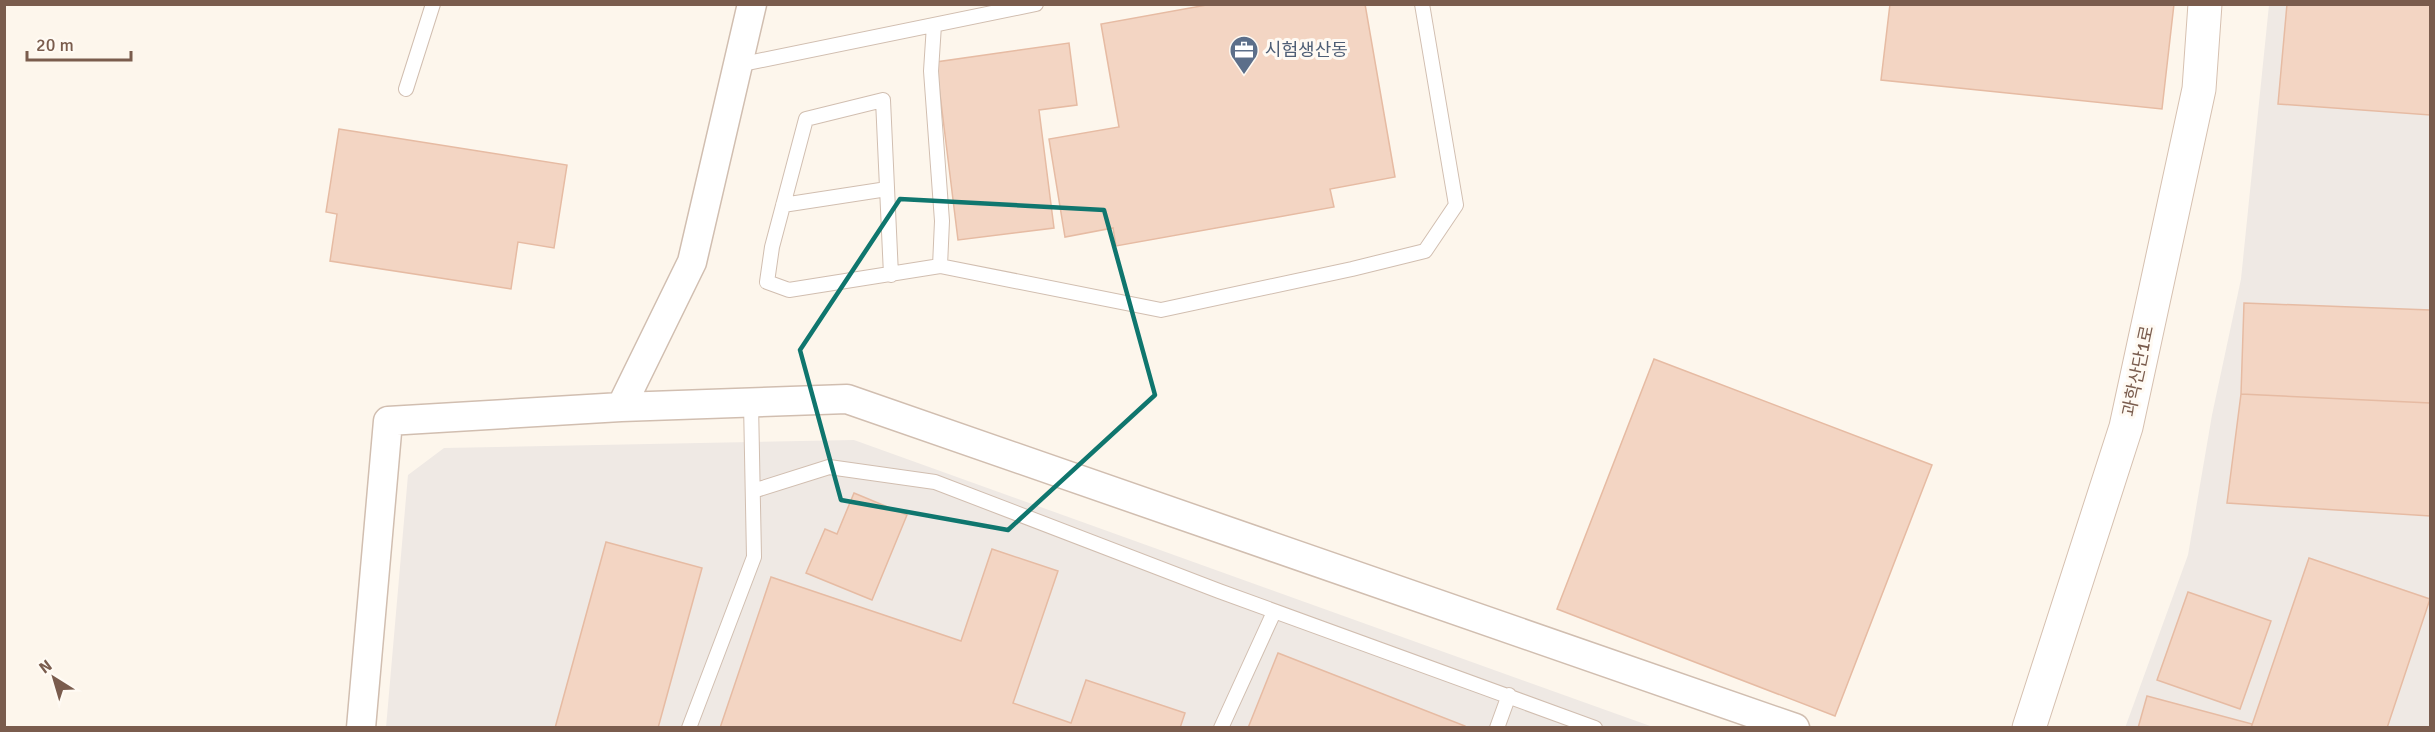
<svg xmlns="http://www.w3.org/2000/svg" width="2435" height="732" font-family="Signika,'Noto Sans KR',sans-serif">
	<style>
		.industrial { fill: #efe9e4 }
		.building { fill: #f3d5c3; stroke: #e6bba3; stroke-width: 1.5 }
		.lines { fill: none; stroke-linecap: round; stroke-linejoin: round }
		.lane-casing { stroke: #d1beb0; stroke-width: 16 }
		.street-casing { stroke: #d1beb0; stroke-width: 31 }
		.secondary-casing { stroke: #d6c0b0; stroke-width: 35 }
		.lane { stroke: #fff; stroke-width: 14 }
		.street { stroke: #fff; stroke-width: 28 }
		.secondary { stroke: #fff; stroke-width: 33 }
		.marked { fill: none; stroke: #0f766e; stroke-width: 4.5; stroke-linejoin: round }
		.labels { text-anchor: middle; stroke-width: 6; stroke-linejoin: round; paint-order: stroke }
		.service-label { font-size: 18px; fill: #4e5e75; stroke: #fffaf3; text-anchor: start }
		.street-label { font-size: 18px; fill: #7a5c4d; stroke: #fffaf3 }
	</style>
	<rect width="100%" height="100%" fill="#fdf6ec"/>
	<path class="industrial" d="M2269,5H2430V727L2125,728L2188,555L2212,415L2241,279Z
		M854,440L1653,727L386,728L408,475L444,448Z"/>
	<path class="building" d="M1212,4H1365L1395,177L1330,189L1334,207L1116,246L1113,228L1065,237L1049,139L1119,127L1101,24Z
		M1890,4H2174L2162,109L1881,80Z
		M2287,4H2430V115L2278,104Z
		M1069,43L1077,105L1039,110L1054,228L958,240L936,62Z
		M339,129L567,165L554,248L518,242L511,289L330,261L337,214L326,212Z
		M2244,303L2430,310V403L2241,394Z
		M1654,359L1932,465L1835,716L1557,609Z
		M2241,394L2430,403V516L2227,503Z
		M854,493L907,515L872,600L806,573L825,529L837,534Z
		M606,542L702,568L658,728H555Z
		M992,549L1058,571L1013,703L1071,723L1086,680L1185,713L1180,728H720L771,577L961,641Z
		M2309,558L2430,599L2387,728H2251Z
		M2188,592L2271,621L2240,709L2157,680Z
		M1278,653L1465,726V728H1248Z
		M2147,696L2252,724L2251,728H2138Z"/>
	<g class="lines">
		<g class="lane-casing">
			<path id="lane" d="M934,25L931,71L942,221L940,266
				M738,65L1036,4
				M406,89L433,4
				M783,205L887,189
				M891,275L883,100L806,119L772,247L767,282L789,290L940,266L1161,310L1352,269L1425,251L1456,205L1422,4
				M753,491L829,467L935,482L1219,591L1595,728
				M689,728L754,557L751,403
				M1221,728L1274,612
				M1497,728L1509,695"/>
		</g>
		<g class="street-casing">
			<path id="street" d="M621,407L692,262L752,4
				M361,728L388,421L621,407L847,399L1795,728"/>
		</g>
		<g class="secondary-casing">
			<path id="secondary" d="M2029,728L2126,427L2199,89L2205,4"/>
		</g>
		<use href="#lane" class="lane"/>
		<use href="#street" class="street"/>
		<use href="#secondary" class="secondary"/>
	</g>
	<path class="marked" d="M900,199L1104,210L1155,395L1008,530L841,500L800,350Z"/>
	<defs>
		<g id="office-pin" transform="scale(1.5)"><path d="M0 17L-7.5 6A9.5 9.5 0 1 1 7.5 6Z" fill="#5c6f8a" stroke="#fffaf3"/><path d="M-6-3h4V-5.5h4V-3h4V5H-6ZM-1-4.5V-3h2v-1.5ZM-6 0V1H6V0Z" fill="#fff"/></g>
	</defs>
	<g fill-rule="evenodd">
		<use href="#office-pin" x="1244" y="50"/>
	</g>
	<g class="labels">
		<g class="service-label">
			<text x="1265" y="56">시험생산동</text>
		</g>
		<g class="street-label">
			<text transform="translate(2138 371) rotate(-78)" y="6">과학산단1로</text>
		</g>
	</g>
	<rect width="2435" height="732" fill="none" stroke="#7a5c4d" stroke-width="12"/>
	<g transform="translate(54 678) rotate(323)" stroke="#fffaf3" stroke-width="4.5" paint-order="stroke">
	<path d="M0-4.5L10 22L0 15L-10 22Z" fill="#7a5c4d"/>
	<text y="-9" font-size="16" font-weight="bold" text-anchor="middle" fill="#7a5c4d">N</text>
	</g>
	<path d="M27 51v9h104v-9" fill="none" stroke="#7a5c4d" stroke-width="3"/>
	<text x="36" y="51" font-size="18" fill="#7a5c4d" stroke="#fffaf3" stroke-width="4.5" paint-order="stroke">20 m</text>
</svg>
